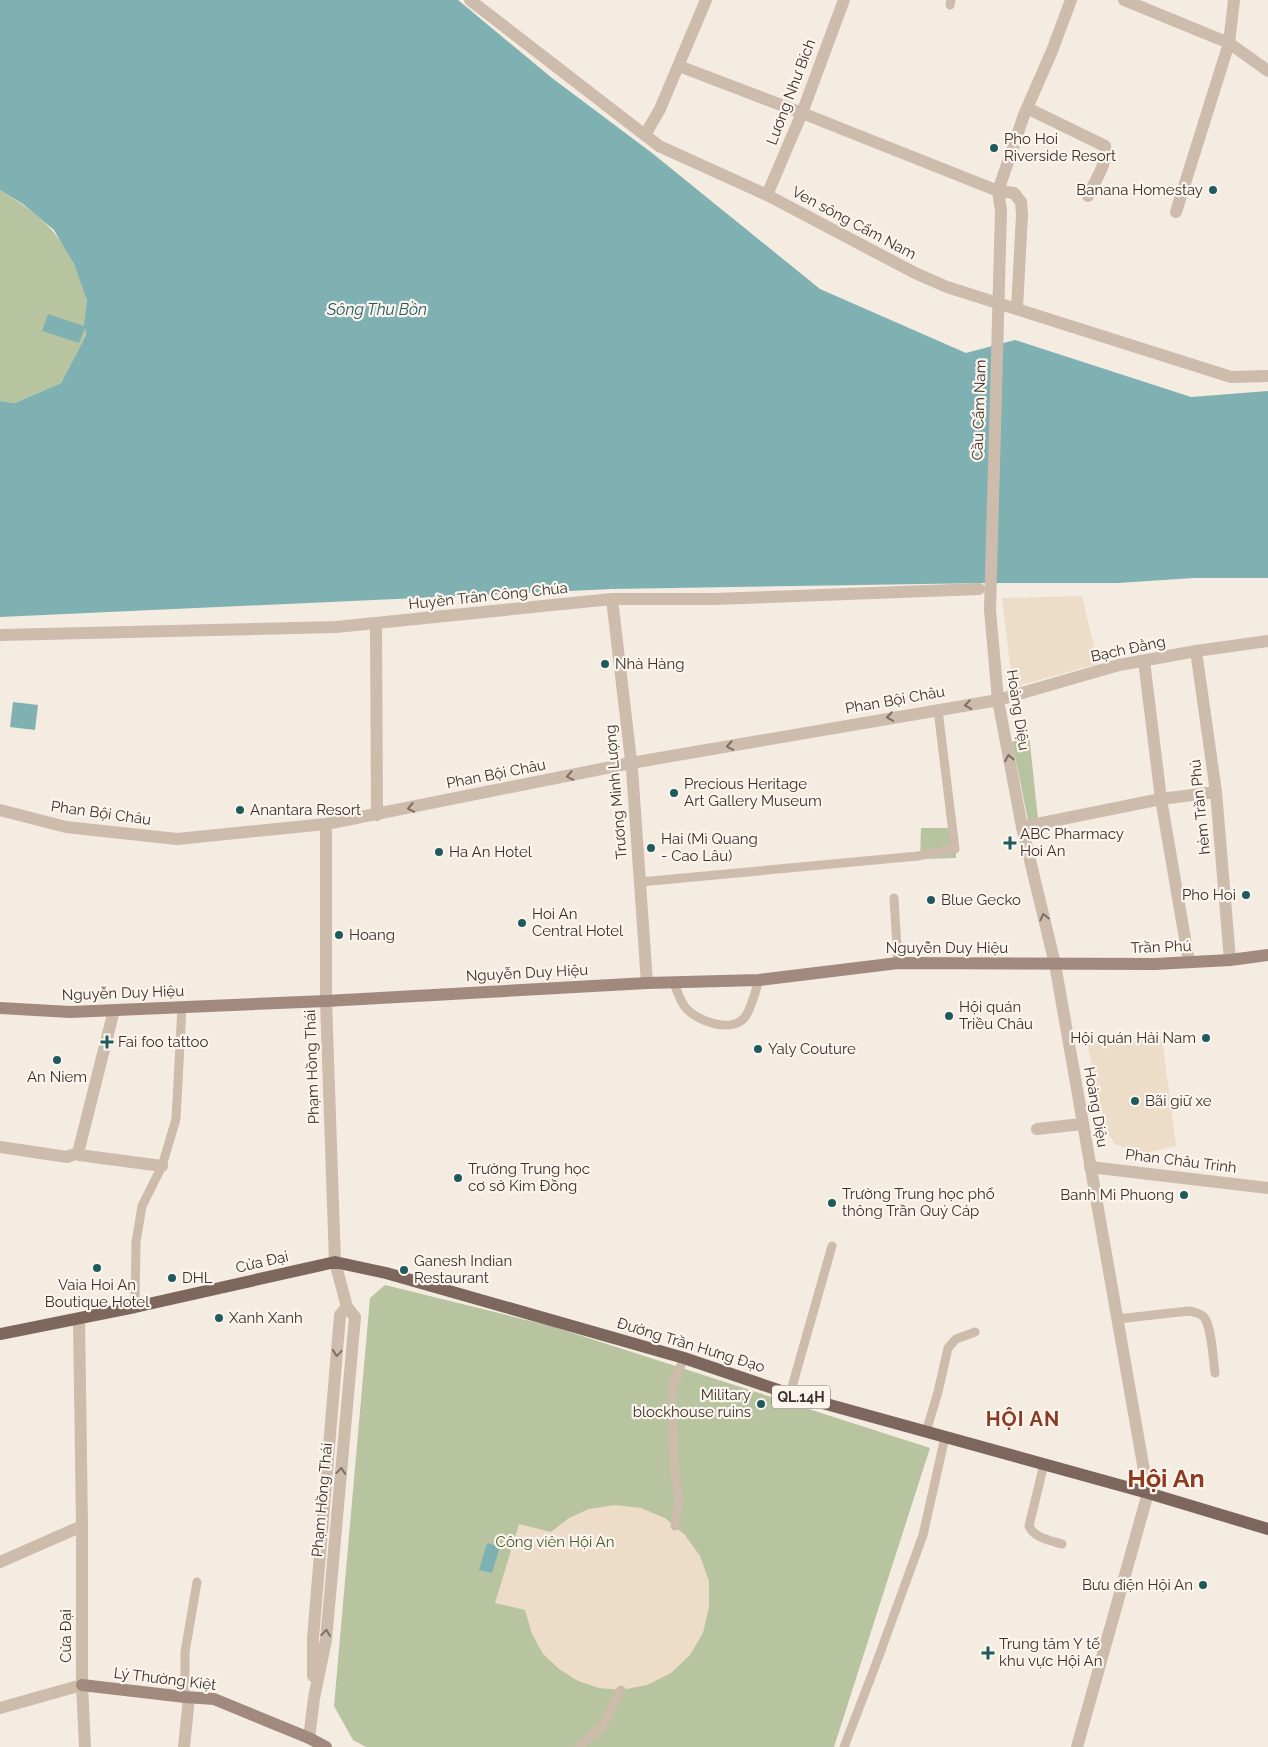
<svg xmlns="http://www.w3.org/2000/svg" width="1268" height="1747" font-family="Raleway,sans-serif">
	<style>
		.green { fill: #b8c4a0 }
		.plaza { fill: #ecdcc8 }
		.water { fill: #7fb0b2 }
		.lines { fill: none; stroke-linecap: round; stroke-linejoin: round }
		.service { stroke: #cdbbac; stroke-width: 9 }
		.minor { stroke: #cdbbac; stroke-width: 12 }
		.tertiary { stroke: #cdbbac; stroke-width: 12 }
		.secondary { stroke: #a18a7d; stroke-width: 12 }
		.primary { stroke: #7d675c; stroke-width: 12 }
		.minor-bridge { stroke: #cdbbac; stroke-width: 12 }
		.oneway { stroke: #7d6f65 }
		.poi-dot { fill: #1f5a5e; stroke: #fbf5ee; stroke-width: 2 }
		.labels { text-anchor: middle; stroke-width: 4.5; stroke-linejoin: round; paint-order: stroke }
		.shield { fill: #fbf5ee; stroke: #756b66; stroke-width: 1 }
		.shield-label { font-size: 14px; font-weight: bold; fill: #3b302b }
		.street-label { font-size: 15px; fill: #3b302b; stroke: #fbf5ee }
		.poi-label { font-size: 15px; fill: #3b302b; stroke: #fbf5ee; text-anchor: start }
		.park-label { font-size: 15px; fill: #4a5a2e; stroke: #fbf5ee }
		.water-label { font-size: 16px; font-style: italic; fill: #1f5a5e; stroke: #fbf5ee }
		.district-label { font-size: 20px; font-weight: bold; letter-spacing: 1px; fill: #8c3b22; stroke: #fbf5ee }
		.town-label { font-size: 25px; font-weight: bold; fill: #8c3b22; stroke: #fbf5ee }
	</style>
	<rect width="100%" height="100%" fill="#f4ebe1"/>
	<path class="green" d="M0,190C39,214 64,234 80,279C82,286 86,294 87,301C87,313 84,323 86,335L61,383L15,403L0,401Z
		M1029,734L1039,829L1030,830L1012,742Z
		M921,828H955L956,858L920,859Z
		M385,1285L551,1326L930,1448L834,1747H366L353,1740L334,1706L370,1298Z"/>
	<path class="plaza" d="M1082,596L1098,664L1013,687L1002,598Z
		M1140,1039H1162L1176,1146L1143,1154L1115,1144L1106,1131L1087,1042L1139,1041Z
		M615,1505L641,1508L665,1518L685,1535L700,1556L709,1581V1607L703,1633L690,1655L671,1673L647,1685L621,1690L599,1688L578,1681L559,1669L543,1654L532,1634L525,1610L495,1603L519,1524L551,1532L569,1518L589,1509Z"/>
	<path class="water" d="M0,0H458L552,78L652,153L820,289L966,353L1015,340L1191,397L1268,391V578H1193L1118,583H986L612,589L0,617V401L15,403L61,383L86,335L85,328L79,343L42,331L48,314L84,326L87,300L74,264L54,230L23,204L0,190Z
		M13,702L38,705L35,730L10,727Z
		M487,1543L500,1547L492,1573L479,1570Z"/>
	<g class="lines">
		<path class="service" d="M950,5L951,0
			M640,882L918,856L955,849L938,710
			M894,898L898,963
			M673,982C677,990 680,1000 685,1007C696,1021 732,1034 745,1017C752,1007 755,992 759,980
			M135,1307L136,1242L142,1206L162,1166L176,1119L182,1007
			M1117,1319L1189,1311C1194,1312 1200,1313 1204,1317C1212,1328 1213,1359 1215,1373
			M790,1394L832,1246
			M926,1432L938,1392L948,1348L956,1339L975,1332
			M1044,1464L1029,1526C1034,1538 1050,1540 1062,1544
			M675,1526L679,1500L674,1465L672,1387L684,1358
			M185,1697V1652L197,1582
			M579,1747L602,1727L621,1690
			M844,1747L876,1664L923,1535L945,1437"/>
		<path class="minor" d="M470,0L659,146L767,195L915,273L947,287L1231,377L1268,376
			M1124,0L1229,43L1268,71
			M679,66L802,113L998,191L1014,193L1021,202L1022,215L1017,309
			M1027,108L1105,146C1109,162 1094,182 1088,196
			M645,135L660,109L706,0
			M767,195L802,113L844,0
			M1001,211L998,191L1024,115L1052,51L1071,0
			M1176,212L1229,43L1234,0
			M612,599L632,769L647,983
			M990,610L998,700
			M376,624L377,815
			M0,635L336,627L612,599H715L979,589
			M1196,651L1216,792L1230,960
			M1144,661L1161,799L1216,792
			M1022,827L1161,799L1189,962
			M1037,1129L1082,1124
			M0,1147L67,1157L78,1153L114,1010
			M78,1153L79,1155L162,1166
			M1090,1167L1268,1188
			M79,1319L82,1526V1685L85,1747
			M0,1562L82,1526
			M184,1747L189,1698"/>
		<path class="tertiary" d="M998,700L1022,827L1055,964L1148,1493L1077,1747
			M0,810L66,827L177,839L326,824L631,763L998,700L1119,665L1196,651L1268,641
			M313,1676V1638L340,1315L347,1307
			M0,1708L82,1685
			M309,1738L314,1698L326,1640L355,1317L347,1307L335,1262L326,1001V824"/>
		<path class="secondary" d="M0,1008L70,1012L326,1001L647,983L759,980L898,963L1155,964L1230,960L1268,955
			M82,1685L185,1697L214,1699L309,1738L326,1747"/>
		<path class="primary" d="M0,1334L135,1307L335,1262L386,1273L684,1358L790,1394L1148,1493L1268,1529"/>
		<path class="minor-bridge" d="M990,610L1001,211"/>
	</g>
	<defs><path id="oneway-chevron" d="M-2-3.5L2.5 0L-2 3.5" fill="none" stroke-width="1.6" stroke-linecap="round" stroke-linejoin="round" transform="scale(1.25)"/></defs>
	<g class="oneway">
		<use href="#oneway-chevron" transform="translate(968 705) rotate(171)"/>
		<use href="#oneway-chevron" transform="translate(890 717) rotate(171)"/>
		<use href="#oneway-chevron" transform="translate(730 746) rotate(170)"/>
		<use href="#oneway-chevron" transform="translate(1009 758) rotate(-101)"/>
		<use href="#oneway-chevron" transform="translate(570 776) rotate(169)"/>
		<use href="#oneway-chevron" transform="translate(411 808) rotate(169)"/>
		<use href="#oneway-chevron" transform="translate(1044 917) rotate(-103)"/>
		<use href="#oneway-chevron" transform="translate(337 1353) rotate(95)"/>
		<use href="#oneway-chevron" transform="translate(341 1471) rotate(-85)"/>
		<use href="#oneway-chevron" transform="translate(326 1633) rotate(-84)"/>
	</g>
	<g class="poi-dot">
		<circle cx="994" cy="148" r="5"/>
		<circle cx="1213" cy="190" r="5"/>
		<circle cx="605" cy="664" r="5"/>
		<circle cx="674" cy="793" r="5"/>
		<circle cx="240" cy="810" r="5"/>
		<path d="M1007.5 835.5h5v5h5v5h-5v5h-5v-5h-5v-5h5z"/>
		<circle cx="651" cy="848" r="5"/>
		<circle cx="439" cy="852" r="5"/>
		<circle cx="1246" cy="895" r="5"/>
		<circle cx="931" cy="900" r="5"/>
		<circle cx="522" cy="923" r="5"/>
		<circle cx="339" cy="935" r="5"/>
		<circle cx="949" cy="1016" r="5"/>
		<circle cx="1206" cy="1038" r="5"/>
		<path d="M104.5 1034.5h5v5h5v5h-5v5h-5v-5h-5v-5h5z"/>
		<circle cx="758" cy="1049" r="5"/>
		<circle cx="57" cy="1060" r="5"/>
		<circle cx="1135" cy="1101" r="5"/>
		<circle cx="458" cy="1178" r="5"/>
		<circle cx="1184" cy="1195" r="5"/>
		<circle cx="832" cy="1203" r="5"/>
		<circle cx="97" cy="1268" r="5"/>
		<circle cx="404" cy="1270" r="5"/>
		<circle cx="172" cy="1278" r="5"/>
		<circle cx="219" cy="1318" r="5"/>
		<circle cx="761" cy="1404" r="5"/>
		<circle cx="1203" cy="1585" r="5"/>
		<path d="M985.5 1645.5h5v5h5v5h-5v5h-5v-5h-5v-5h5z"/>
	</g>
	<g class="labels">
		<rect class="shield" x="772" y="1385.5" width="58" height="23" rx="4"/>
		<g class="shield-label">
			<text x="801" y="1402">QL.14H</text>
		</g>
		<g class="street-label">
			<text transform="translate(791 92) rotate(-69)" y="5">Lương Như Bích</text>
			<text transform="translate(854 223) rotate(28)" y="5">Ven sông Cẩm Nam</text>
			<text transform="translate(979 410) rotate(-88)" y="5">Cầu Cẩm Nam</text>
			<text transform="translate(488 596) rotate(-6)" y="5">Huyền Trân Công Chúa</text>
			<text transform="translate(1128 649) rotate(-12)" y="5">Bạch Đằng</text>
			<text transform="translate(895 700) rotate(-10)" y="5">Phan Bội Châu</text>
			<text transform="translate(1018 710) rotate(81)" y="5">Hoàng Diệu</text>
			<text transform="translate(496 774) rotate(-11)" y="5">Phan Bội Châu</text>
			<text transform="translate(616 792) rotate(-95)" y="5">Trương Minh Lượng</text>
			<text transform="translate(1200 807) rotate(-96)" y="5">hẻm Trần Phú</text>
			<text transform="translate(101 813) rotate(8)" y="5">Phan Bội Châu</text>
			<text transform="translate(1161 947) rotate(-2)" y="5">Trần Phú</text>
			<text x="947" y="953">Nguyễn Duy Hiệu</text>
			<text transform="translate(527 973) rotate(-3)" y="5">Nguyễn Duy Hiệu</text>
			<text transform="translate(123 993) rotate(-2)" y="5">Nguyễn Duy Hiệu</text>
			<text transform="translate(312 1067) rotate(-92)" y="5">Phạm Hồng Thái</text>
			<text transform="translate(1096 1107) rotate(80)" y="5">Hoàng Diệu</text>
			<text transform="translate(1181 1161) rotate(7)" y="5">Phan Châu Trinh</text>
			<text transform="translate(262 1262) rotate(-13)" y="5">Cửa Đại</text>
			<text transform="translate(691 1345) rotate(17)" y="5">Đường Trần Hưng Đạo</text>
			<text transform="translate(322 1500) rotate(-85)" y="5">Phạm Hồng Thái</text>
			<text transform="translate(66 1636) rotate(-90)" y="5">Cửa Đại</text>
			<text transform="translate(165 1679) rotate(7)" y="5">Lý Thường Kiệt</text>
		</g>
		<g class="poi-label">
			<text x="1004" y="144">Pho Hoi<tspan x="1004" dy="17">Riverside Resort</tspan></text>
			<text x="1203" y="195" text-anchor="end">Banana Homestay</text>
			<text x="615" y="669">Nhà Hàng</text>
			<text x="684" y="789">Precious Heritage<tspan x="684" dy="17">Art Gallery Museum</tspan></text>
			<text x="250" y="815">Anantara Resort</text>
			<text x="1020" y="839">ABC Pharmacy<tspan x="1020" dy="17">Hoi An</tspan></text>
			<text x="661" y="844">Hai (Mì Quang<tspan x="661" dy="17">- Cao Lâu)</tspan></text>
			<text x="449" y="857">Ha An Hotel</text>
			<text x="1236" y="900" text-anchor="end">Pho Hoi</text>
			<text x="941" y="905">Blue Gecko</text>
			<text x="532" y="919">Hoi An<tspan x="532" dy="17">Central Hotel</tspan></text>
			<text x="349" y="940">Hoang</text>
			<text x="959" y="1012">Hội quán<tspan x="959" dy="17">Triều Châu</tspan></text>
			<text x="1196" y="1043" text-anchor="end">Hội quán Hải Nam</text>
			<text x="118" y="1047">Fai foo tattoo</text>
			<text x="768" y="1054">Yaly Couture</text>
			<text x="57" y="1082" text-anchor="middle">An Niem</text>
			<text x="1145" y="1106">Bãi giữ xe</text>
			<text x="468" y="1174">Trường Trung học<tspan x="468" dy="17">cơ sở Kim Đồng</tspan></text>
			<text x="842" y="1199">Trường Trung học phổ<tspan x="842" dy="17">thông Trần Quý Cáp</tspan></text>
			<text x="1174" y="1200" text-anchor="end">Banh Mi Phuong</text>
			<text x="414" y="1266">Ganesh Indian<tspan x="414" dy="17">Restaurant</tspan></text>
			<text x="182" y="1283">DHL</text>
			<text x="97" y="1290" text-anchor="middle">Vaia Hoi An<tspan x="97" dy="17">Boutique Hotel</tspan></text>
			<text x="229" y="1323">Xanh Xanh</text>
			<text x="751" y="1400" text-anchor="end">Military<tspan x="751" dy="17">blockhouse ruins</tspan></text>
			<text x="1193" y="1590" text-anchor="end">Bưu điện Hội An</text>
			<text x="999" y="1649">Trung tâm Y tế<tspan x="999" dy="17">khu vực Hội An</tspan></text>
		</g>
		<g class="park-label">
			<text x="555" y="1547">Công viên Hội An</text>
		</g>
		<g class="water-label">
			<text x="377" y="315">Sông Thu Bồn</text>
		</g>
		<g class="district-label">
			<text x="1023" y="1426">HỘI AN</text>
		</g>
		<g class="town-label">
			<text x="1166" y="1487">Hội An</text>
		</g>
	</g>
</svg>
